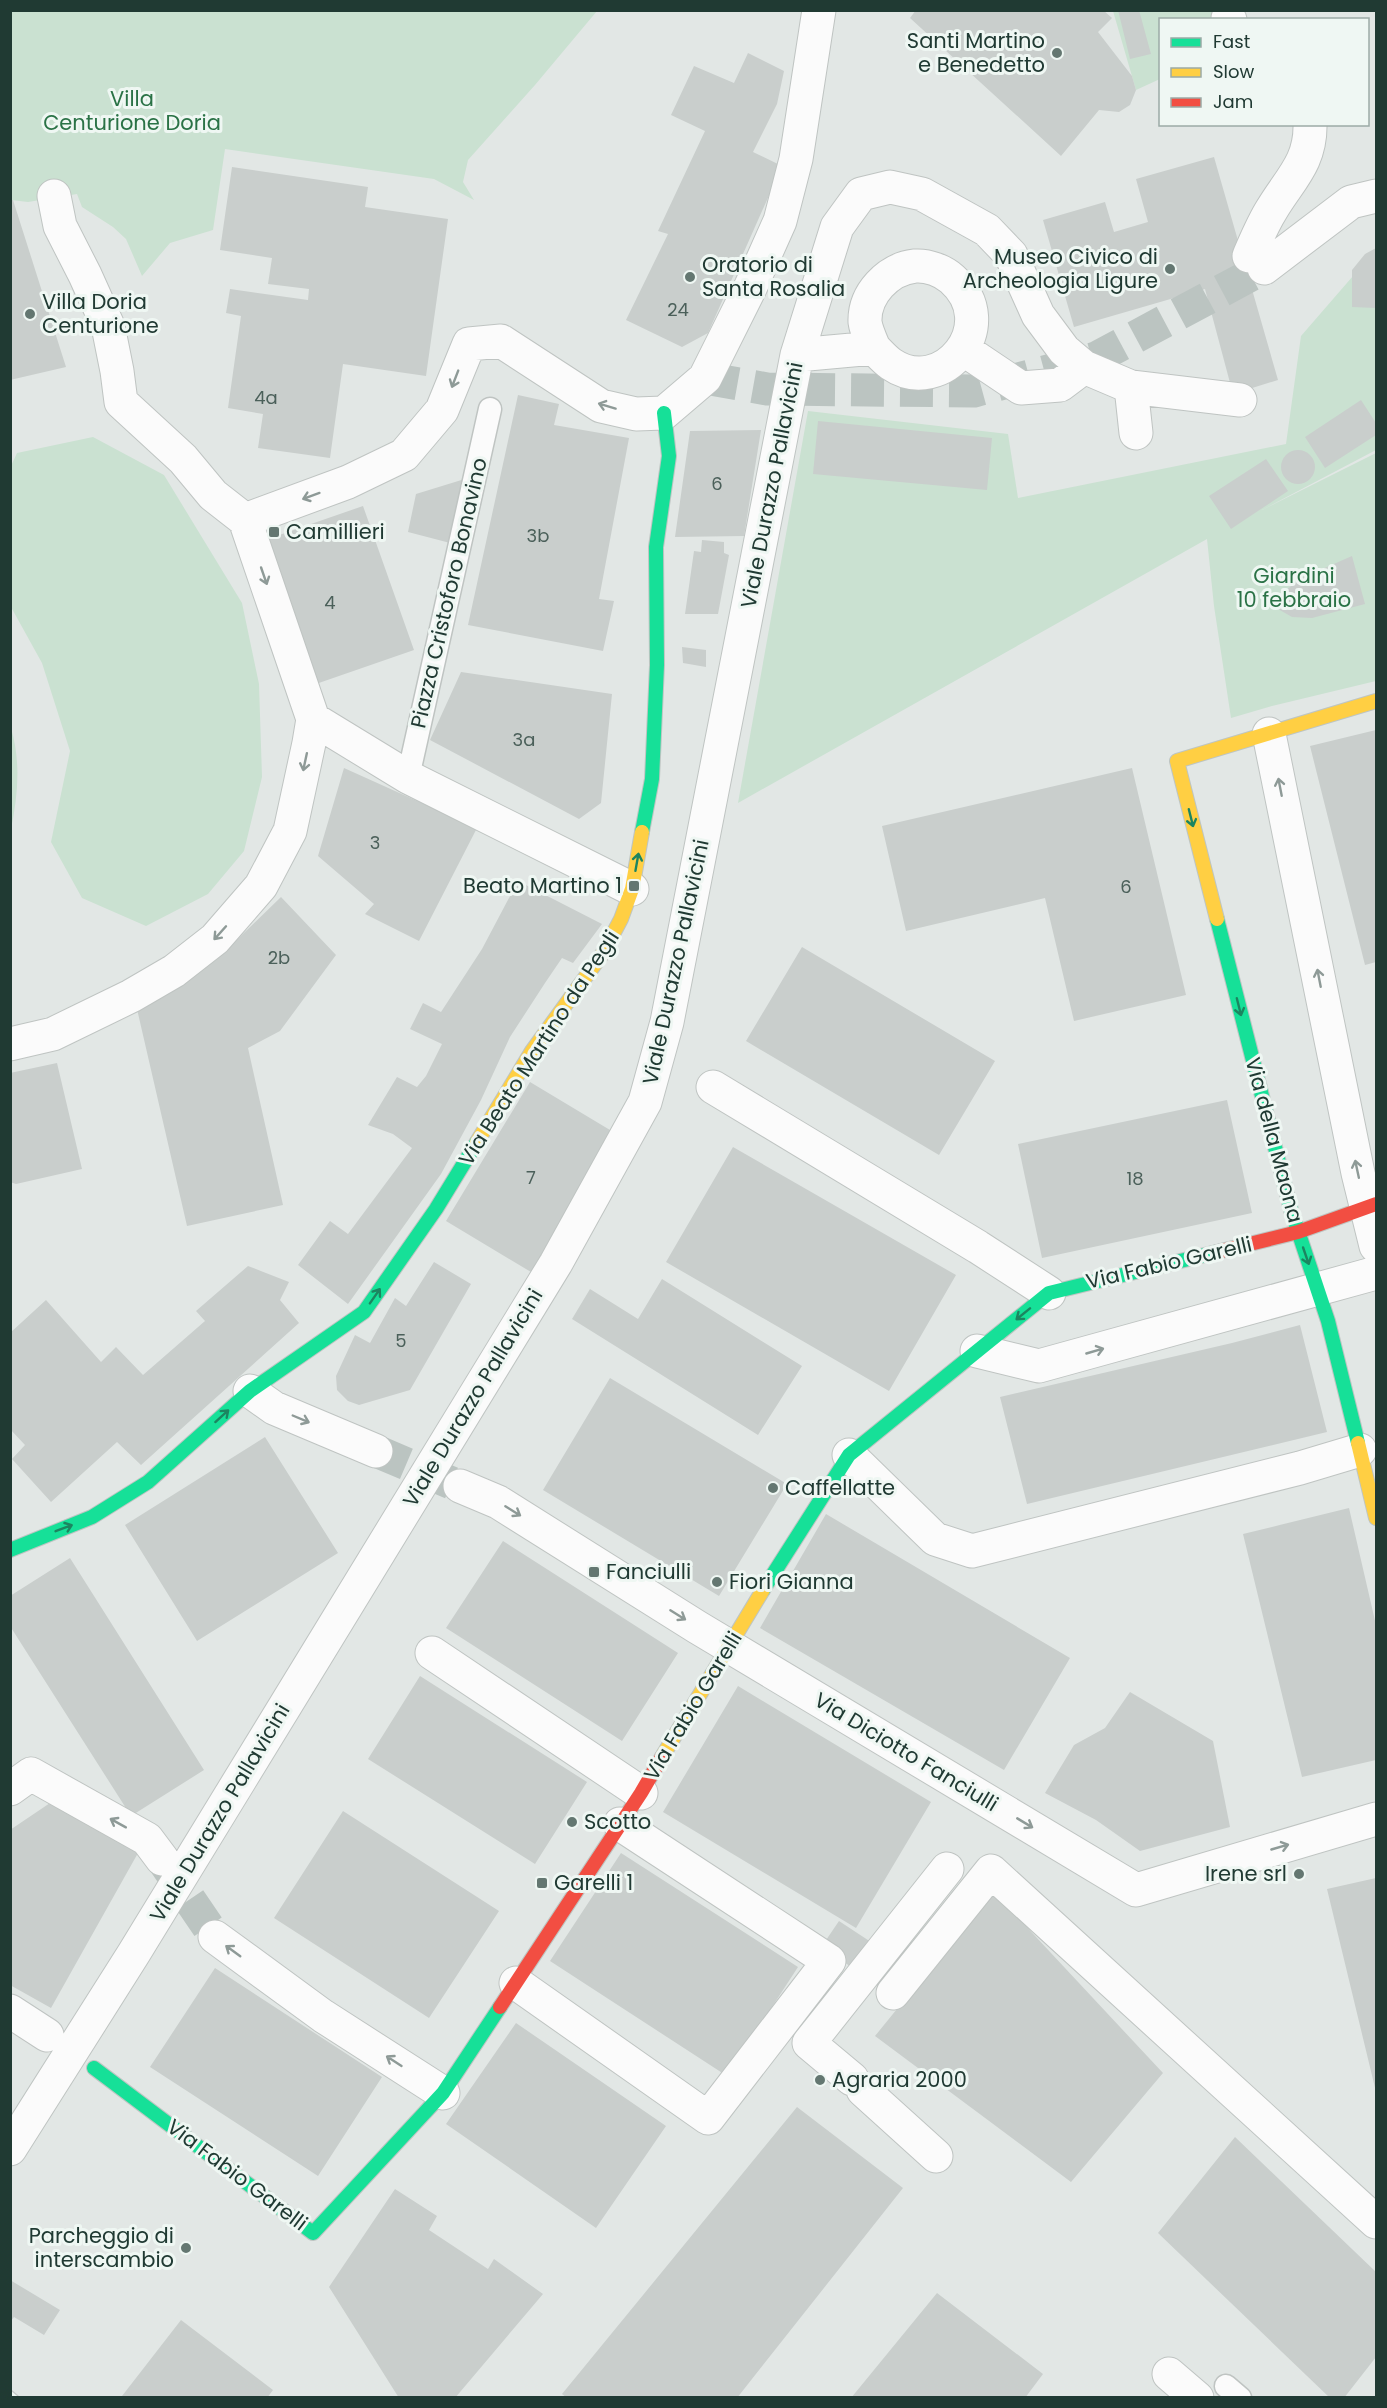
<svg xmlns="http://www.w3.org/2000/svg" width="1387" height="2408" font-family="Poppins,sans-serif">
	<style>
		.green { fill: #cae1d1 }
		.building { fill: #c9cecc }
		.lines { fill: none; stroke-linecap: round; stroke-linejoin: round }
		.street-tunnel { stroke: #bbc4c1; stroke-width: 33; stroke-dasharray: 33 16; stroke-linecap: butt }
		.lane-casing { stroke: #bfc4c2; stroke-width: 25 }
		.street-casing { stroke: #bfc4c2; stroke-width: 35 }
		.fast-casing { stroke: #bec5c2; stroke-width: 16 }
		.slow-casing { stroke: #bec5c2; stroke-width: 16 }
		.jam-casing { stroke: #bec5c2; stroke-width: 16 }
		.lane { stroke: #fbfbfb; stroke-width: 22 }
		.street { stroke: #fbfbfb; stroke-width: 33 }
		.fast { stroke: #16e098; stroke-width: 14 }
		.slow { stroke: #ffcf43; stroke-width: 14 }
		.jam { stroke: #f24e42; stroke-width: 14 }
		.rail-casing { stroke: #c6c9c8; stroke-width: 7 }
		.rail { stroke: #eff7f3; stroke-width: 4.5; stroke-dasharray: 14; stroke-linecap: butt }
		.oneway { stroke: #8e9a97 }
		.oneway2 { stroke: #1c8560 }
		.poi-dot { fill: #647771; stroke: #eff7f3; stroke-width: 2 }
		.labels { text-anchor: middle; stroke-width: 6; stroke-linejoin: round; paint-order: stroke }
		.number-label { font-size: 18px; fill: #4b605a }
		.poi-label { font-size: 21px; fill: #203a33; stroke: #eff7f3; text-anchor: start }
		.park-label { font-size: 21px; fill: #2a7246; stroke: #eff7f3 }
		.street-label { font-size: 21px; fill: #203a33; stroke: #eff7f3 }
	</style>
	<rect width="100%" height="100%" fill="#e2e7e5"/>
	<path class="green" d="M10,11H597L535,85L468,160L463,182L474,200L434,179L225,149L213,230L170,243L142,276L126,239L113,227L82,207L77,194L28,202L11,200Z
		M1113,11H1216V19L1160,20V79L1136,90Z
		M1376,264V450L1262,510L1376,453V681L1272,706L1231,718L1214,606L1207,539L738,803L808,411L1008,434L1018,498L1286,444L1301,336L1353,276Z
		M93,437L164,475L242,603L259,684L262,777L244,851L208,894L146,926L82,898L51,842L70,751L42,663L11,607L10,468L17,453Z
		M11,728C21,762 18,795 11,829Z"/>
	<path class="building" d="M916,10H1103L1112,18L1098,32L1132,76L1136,90L1130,105L1119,112L1099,110L1061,156L910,18Z
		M1118,10H1139L1151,54L1130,59Z
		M748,53L784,71L777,104L753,152L782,166L708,333L682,347L626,320L668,234L658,231L705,131L671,115L694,66L734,83Z
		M1214,157L1278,380L1233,394L1205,289L1074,327L1043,220L1105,202L1114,232L1148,222L1136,179Z
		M232,167L368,187L365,207L448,219L426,376L343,364L330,458L258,448L263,414L228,408L241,316L226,313L230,289L308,300L309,289L268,284L272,258L220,250Z
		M10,200H13L66,367L10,380Z
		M1376,248V308L1352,307V270L1365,254Z
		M518,395L559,404L554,425L629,438L599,599L614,601L603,651L468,625Z
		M1361,400L1376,423V435L1325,468L1305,437Z
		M818,421L992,438L987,490L813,474Z
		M761,430L744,536L675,537L690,431Z
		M1281 467a17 17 0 1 1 34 0a17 17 0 1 1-34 0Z
		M1266,459L1288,491L1231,529L1209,496Z
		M468,478L454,544L408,532L416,494Z
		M363,506L414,650L313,685L262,541Z
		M702,540L724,542V553L729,555L718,614H685L694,551L701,552Z
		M1352,556L1365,604L1312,618L1292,617L1278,609L1282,593L1302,578Z
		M682,647L706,650V667L683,663Z
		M461,672L612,694L601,803L579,819L430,740Z
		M1376,730V962L1365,965L1310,746Z
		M344,768L477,828L419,941L365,914L374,904L318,856Z
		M1132,768L1186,995L1074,1021L1045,898L906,931L882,826Z
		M518,881L602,924L573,963L562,958L545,983L510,1037L481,1100L441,1174L348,1304L298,1265L330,1221L348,1234L412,1148L393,1134L368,1125L397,1077L417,1087L426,1076L442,1044L410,1029L423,1003L441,1012L482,949Z
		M281,897L336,955L280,1031L248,1048L283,1205L187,1226L137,1009L216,960Z
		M802,947L995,1061L939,1155L746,1041Z
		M57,1063L82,1169L16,1184L10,1182V1073Z
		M530,1082L615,1133L531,1272L446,1221Z
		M1227,1100L1252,1213L1042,1258L1018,1144Z
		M733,1147L956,1275L889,1391L666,1262Z
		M434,1262L471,1284L410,1390L359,1405L348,1401L337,1390L336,1376L355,1335L370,1343L395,1298L406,1306Z
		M248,1266L289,1282L280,1300L299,1323L141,1465L117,1442L51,1502L12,1459L25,1445L10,1429V1333L46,1300L101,1362L116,1347L143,1375L205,1321L196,1311Z
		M662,1279L802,1366L758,1435L572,1319L590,1289L638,1319Z
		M1300,1325L1327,1432L1027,1504L1000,1397L1232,1343Z
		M610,1378L787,1484L719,1596L543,1490Z
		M265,1437L338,1553L197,1641L125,1525Z
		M1349,1508L1376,1625V1760L1302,1777L1243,1534Z
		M826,1514L1070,1658L1004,1770L760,1628Z
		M503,1541L678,1653L622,1741L446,1628Z
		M70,1558L204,1770L131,1816L10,1626V1596Z
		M420,1676L587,1782L535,1864L368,1759Z
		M738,1686L931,1802L856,1928L663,1812Z
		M1130,1692L1213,1741L1230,1827L1140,1851L1096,1820L1045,1793L1074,1745L1105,1728Z
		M50,1803L138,1853L51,2008L10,1985V1830Z
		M343,1811L499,1911L429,2018L274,1918Z
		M621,1853L798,1967L727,2076L550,1961Z
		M1376,1878V2092L1327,1889Z
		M993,1891L1163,2073L1071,2182L875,2036Z
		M839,1921L880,1948L862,1975L822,1946Z
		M215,1968L382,2077L318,2176L150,2067Z
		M516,2023L666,2126L596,2228L446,2124Z
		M797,2107L903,2188L737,2398H567L562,2394Z
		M1235,2137L1376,2272V2357L1344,2398H1330L1158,2233Z
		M395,2189L437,2216L429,2230L488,2269L494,2259L543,2294L455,2398H399L329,2287Z
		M10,2280L60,2310L44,2335L14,2317L10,2322Z
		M937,2293L1043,2374L1025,2398H851Z
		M181,2320L273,2390L267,2398H125L122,2396Z"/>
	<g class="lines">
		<path class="street-tunnel" d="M705,378L767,389L974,391L1096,358L1264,268
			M376,1451L454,1484
			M162,1859L215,1937"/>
		<g class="lane-casing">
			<path id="lane" d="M408,777L490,409
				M1226,2386L1240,2398"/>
		</g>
		<g class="street-casing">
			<path id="street" d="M1228,18L1230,20
				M1249,256C1256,240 1263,223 1272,209C1290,179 1311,162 1310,124
				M1264,268L1351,202L1376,196
				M963,349L1021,388L1060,385L1084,367
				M797,355L874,348C879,353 885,360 891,364C942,399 1004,325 952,279C943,271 928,265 915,266C888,269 864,294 865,322C866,330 871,341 874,348
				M1131,387L1136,433
				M245,520L348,482L404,455L442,410L469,344L501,341L601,406L636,414L664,413L705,378L751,286L780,221L796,159L819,10
				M313,719L408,777L632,889
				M1269,734L1358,1173L1376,1246
				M10,1044L53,1034L131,996L174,971L215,939L261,886L290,831L309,743L313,719L245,520L213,495L183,459L121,402L117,371L108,326L85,275L60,226L54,196
				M713,1087L978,1247L1049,1293
				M977,1351L1039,1366L1376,1273
				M250,1391L274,1408L376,1451
				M849,1455L935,1539L972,1551L1300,1468L1360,1450
				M460,1486L498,1502L697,1627L1136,1890L1376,1819
				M432,1653L641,1793
				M10,1789L31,1774L147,1839L162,1859
				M215,1937L323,2016L443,2093
				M516,1983L708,2118L829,1961L620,1824
				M893,1993L991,1871L1376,2222
				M10,2011L47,2035
				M852,2079L809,2043L947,1869
				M863,2090L936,2156
				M10,2149L134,1953L556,1263L645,1102L667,1022L797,355L837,227L861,194L890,187L922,194L987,230L1011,255L1038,315L1064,350L1084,367L1131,387L1240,400
				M1169,2374L1197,2398"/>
		</g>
		<g class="fast-casing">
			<path id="fast" d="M642,832L652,779L657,665L656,547L669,456L664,413
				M1217,919L1291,1210L1328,1321L1358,1443
				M10,1550L92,1517L148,1482L250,1391L364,1312L436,1209L477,1142
				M763,1590L849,1455L1049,1293L1217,1252
				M94,2068L313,2233L443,2093L500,2007"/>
		</g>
		<g class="slow-casing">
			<path id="slow" d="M1217,919L1177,761L1376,701
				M477,1142L532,1051L603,953L621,919L632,889L642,832
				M1358,1443L1376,1518
				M662,1757L763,1590"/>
		</g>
		<g class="jam-casing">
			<path id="jam" d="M1217,1252L1298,1232L1376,1204
				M500,2007L641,1793L662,1757"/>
		</g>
		<use href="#lane" class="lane"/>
		<use href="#street" class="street"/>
		<use href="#fast" class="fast"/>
		<use href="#slow" class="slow"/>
		<use href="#jam" class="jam"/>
		<g class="rail-casing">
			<path id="rail" d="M10,2393L16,2398"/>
		</g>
		<use href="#rail" class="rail"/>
	</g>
	<defs><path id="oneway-shaft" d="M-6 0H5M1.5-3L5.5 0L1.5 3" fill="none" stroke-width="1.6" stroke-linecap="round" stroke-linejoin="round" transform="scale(1.5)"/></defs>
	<g class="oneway">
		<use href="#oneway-shaft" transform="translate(455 379) rotate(111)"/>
		<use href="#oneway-shaft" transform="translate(607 406) rotate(-163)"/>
		<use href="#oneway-shaft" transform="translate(311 496) rotate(160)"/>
		<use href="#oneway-shaft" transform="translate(264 576) rotate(71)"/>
		<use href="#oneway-shaft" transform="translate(305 762) rotate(102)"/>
		<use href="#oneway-shaft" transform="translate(1280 787) rotate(-101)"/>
		<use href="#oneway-shaft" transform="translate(220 933) rotate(132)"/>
		<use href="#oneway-shaft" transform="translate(1319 978) rotate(-101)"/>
		<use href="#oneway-shaft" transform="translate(1357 1169) rotate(-102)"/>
		<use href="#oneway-shaft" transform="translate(1095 1351) rotate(-16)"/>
		<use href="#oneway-shaft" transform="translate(301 1419) rotate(23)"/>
		<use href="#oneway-shaft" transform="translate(513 1511) rotate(32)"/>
		<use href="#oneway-shaft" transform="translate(678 1615) rotate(32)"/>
		<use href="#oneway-shaft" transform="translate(118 1823) rotate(-151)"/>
		<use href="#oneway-shaft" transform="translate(1025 1823) rotate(31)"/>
		<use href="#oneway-shaft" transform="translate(1280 1847) rotate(-16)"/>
		<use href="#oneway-shaft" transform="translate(233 1951) rotate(-144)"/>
		<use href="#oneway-shaft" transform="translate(394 2061) rotate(-147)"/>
	</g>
	<g class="oneway2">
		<use href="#oneway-shaft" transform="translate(1191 818) rotate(76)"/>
		<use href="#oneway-shaft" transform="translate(637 862) rotate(-80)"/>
		<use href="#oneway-shaft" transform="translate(1239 1007) rotate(76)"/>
		<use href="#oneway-shaft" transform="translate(1306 1256) rotate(71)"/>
		<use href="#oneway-shaft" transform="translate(375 1296) rotate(-55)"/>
		<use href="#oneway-shaft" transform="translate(1023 1314) rotate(141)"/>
		<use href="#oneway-shaft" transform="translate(222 1416) rotate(-42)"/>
		<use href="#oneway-shaft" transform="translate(64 1528) rotate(-21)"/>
	</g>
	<g class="poi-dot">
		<circle cx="1057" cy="53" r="6"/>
		<circle cx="1170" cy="269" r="6"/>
		<circle cx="690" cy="277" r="6"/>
		<circle cx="30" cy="314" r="6"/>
		<rect x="268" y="526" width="12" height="12" rx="3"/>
		<rect x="628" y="880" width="12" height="12" rx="3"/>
		<circle cx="773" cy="1488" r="6"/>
		<rect x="588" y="1566" width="12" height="12" rx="3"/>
		<circle cx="717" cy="1582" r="6"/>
		<circle cx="572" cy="1822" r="6"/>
		<circle cx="1299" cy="1874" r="6"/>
		<rect x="536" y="1877" width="12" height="12" rx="3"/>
		<circle cx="820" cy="2080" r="6"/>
		<circle cx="186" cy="2248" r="6"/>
	</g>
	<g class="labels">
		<g class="number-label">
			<text x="678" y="316">24</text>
			<text x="266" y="404">4a</text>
			<text x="717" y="490">6</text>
			<text x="538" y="542">3b</text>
			<text x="330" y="609">4</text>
			<text x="524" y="746">3a</text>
			<text x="375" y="849">3</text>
			<text x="1126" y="893">6</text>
			<text x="279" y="964">2b</text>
			<text x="531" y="1184">7</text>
			<text x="1135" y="1185">18</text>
			<text x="401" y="1347">5</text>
		</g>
		<g class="poi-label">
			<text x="1045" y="48" text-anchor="end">Santi Martino<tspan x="1045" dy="24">e Benedetto</tspan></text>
			<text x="1158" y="264" text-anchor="end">Museo Civico di<tspan x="1158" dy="24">Archeologia Ligure</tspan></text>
			<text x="702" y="272">Oratorio di<tspan x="702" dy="24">Santa Rosalia</tspan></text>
			<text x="42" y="309">Villa Doria<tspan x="42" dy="24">Centurione</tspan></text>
			<text x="286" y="539">Camillieri</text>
			<text x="622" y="893" text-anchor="end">Beato Martino 1</text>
			<text x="785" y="1495">Caffellatte</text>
			<text x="606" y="1579">Fanciulli</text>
			<text x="729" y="1589">Fiori Gianna</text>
			<text x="584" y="1829">Scotto</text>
			<text x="1287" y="1881" text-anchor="end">Irene srl</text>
			<text x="554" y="1890">Garelli 1</text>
			<text x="832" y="2087">Agraria 2000</text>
			<text x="174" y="2243" text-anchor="end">Parcheggio di<tspan x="174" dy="24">interscambio</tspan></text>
		</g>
		<g class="park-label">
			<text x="132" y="106">Villa<tspan x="132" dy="24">Centurione Doria</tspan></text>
			<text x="1294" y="583">Giardini<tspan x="1294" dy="24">10 febbraio</tspan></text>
		</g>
		<g class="street-label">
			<text transform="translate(772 485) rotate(-79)" y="7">Viale Durazzo Pallavicini</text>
			<text transform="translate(449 593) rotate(-77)" y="7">Piazza Cristoforo Bonavino</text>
			<text transform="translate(676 962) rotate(-78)" y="7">Viale Durazzo Pallavicini</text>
			<text transform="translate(539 1048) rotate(-57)" y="7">Via Beato Martino da Pegli</text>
			<text transform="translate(1274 1140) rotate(75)" y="7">Via della Maona</text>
			<text transform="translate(1169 1263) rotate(-13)" y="7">Via Fabio Garelli</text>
			<text transform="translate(473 1398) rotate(-59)" y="7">Viale Durazzo Pallavicini</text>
			<text transform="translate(693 1706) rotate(-59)" y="7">Via Fabio Garelli</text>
			<text transform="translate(906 1752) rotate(31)" y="7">Via Diciotto Fanciulli</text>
			<text transform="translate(220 1813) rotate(-59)" y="7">Viale Durazzo Pallavicini</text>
			<text transform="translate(237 2175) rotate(37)" y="7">Via Fabio Garelli</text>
		</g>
	</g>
	<rect width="1387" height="2408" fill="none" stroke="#203a33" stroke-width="24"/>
	<rect x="1159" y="18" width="210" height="108" fill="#eff7f3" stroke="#9caba6" stroke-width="1.5"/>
	<rect x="1171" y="38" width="30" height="9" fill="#16e098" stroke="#9caba6" stroke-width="1.5"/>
	<text x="1213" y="48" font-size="18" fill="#203a33">Fast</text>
	<rect x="1171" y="68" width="30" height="9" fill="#ffcf43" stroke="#9caba6" stroke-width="1.5"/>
	<text x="1213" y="78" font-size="18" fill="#203a33">Slow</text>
	<rect x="1171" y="98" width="30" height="9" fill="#f24e42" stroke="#9caba6" stroke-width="1.5"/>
	<text x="1213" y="108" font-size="18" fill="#203a33">Jam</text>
</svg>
